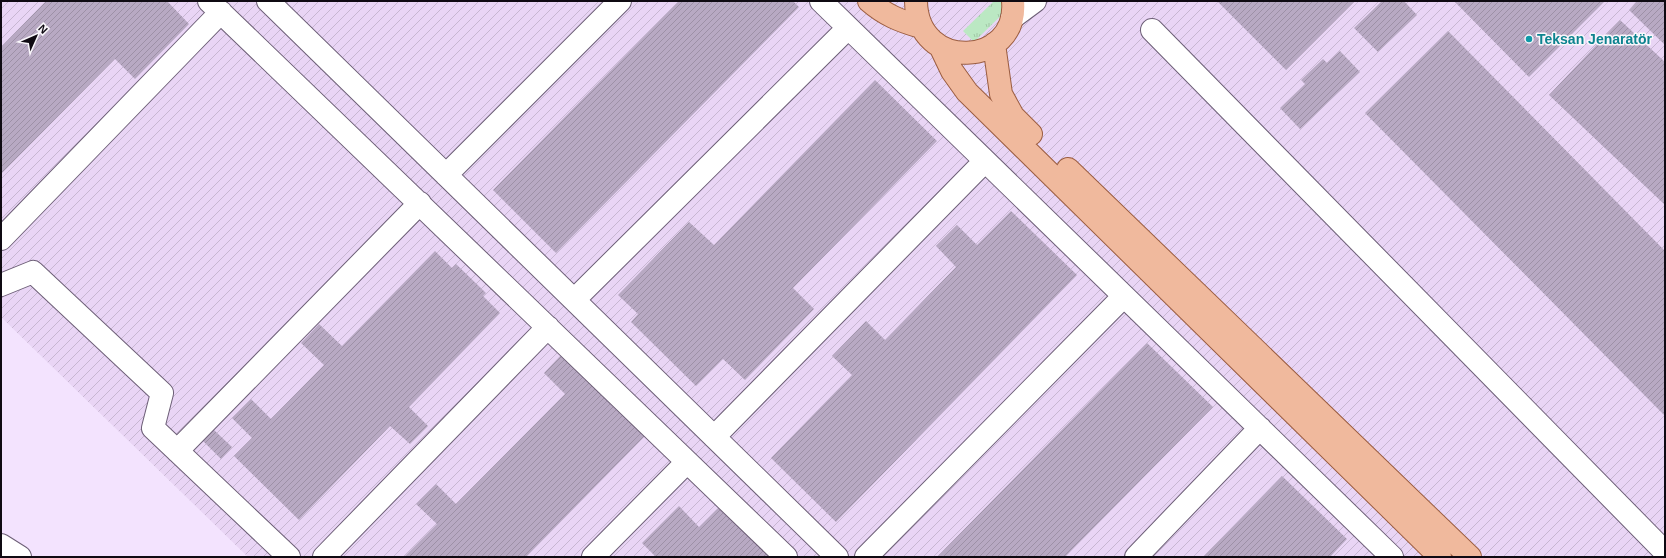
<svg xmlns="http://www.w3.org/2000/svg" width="1666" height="558" font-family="Helvetica,sans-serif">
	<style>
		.industrial { fill: url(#industrial-furrows) }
		.grass { fill: url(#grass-tufts) }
		.building { fill: url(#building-hatch) }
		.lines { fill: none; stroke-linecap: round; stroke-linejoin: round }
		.minor-casing { stroke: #6d5f77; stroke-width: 24 }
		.major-casing { stroke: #9b5d41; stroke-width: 24 }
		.minor { stroke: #fff; stroke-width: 22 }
		.major { stroke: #f0b99d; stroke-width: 22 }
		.culture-dot { fill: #0f9aa8; stroke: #f9f6fb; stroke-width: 1.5 }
		.labels { text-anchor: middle; stroke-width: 3; stroke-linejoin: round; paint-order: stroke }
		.culture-label { font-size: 14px; font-weight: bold; fill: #0d838f; stroke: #f9f6fb; text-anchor: start }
	</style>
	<defs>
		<pattern id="industrial-furrows" width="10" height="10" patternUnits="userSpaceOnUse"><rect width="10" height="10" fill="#e9d5f5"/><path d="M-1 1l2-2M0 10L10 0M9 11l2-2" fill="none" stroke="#c7b6d1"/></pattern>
		<pattern id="grass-tufts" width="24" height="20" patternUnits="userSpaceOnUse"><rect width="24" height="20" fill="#bbe8c3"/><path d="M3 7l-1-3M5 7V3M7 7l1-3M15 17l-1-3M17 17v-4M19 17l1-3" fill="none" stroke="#a0c6a6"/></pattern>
		<pattern id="building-hatch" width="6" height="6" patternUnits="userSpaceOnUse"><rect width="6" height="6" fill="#b8a9c3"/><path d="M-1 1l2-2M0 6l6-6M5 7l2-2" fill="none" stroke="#9d90a6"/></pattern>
	</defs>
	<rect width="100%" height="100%" fill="#f3e3fe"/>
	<path class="industrial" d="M1,1H1665V557H248L1,317Z"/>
	<path class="grass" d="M994,1H1016L974,42L963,31Z"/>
	<path class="building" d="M46,1H167L189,24L135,79L115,59L1,174V47Z
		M679,1H793L799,7L556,253L493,190Z
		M1220,1H1355L1286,70L1218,2Z
		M1382,1H1404L1417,15L1378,52L1354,28Z
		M1454,1H1605L1529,77Z
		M1637,1H1665V45L1629,10Z
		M1620,20L1665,62V205L1549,95Z
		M1448,31L1665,251V416L1365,113Z
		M1340,51L1360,72L1300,129L1280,108L1305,84L1301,80L1323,59L1327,63Z
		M875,80L937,141L793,288L814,309L745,380L723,359L696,386L631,322L638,314L618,295L689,222L714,245Z
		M1011,211L1077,275L836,522L771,458L852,375L832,356L866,321L885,340L956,267L936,246L957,225L977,245Z
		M435,251L452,268L456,264L486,293L483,296L500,313L409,407L428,426L410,444L390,426L299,520L234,456L252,438L232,418L251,399L271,419L324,365L301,343L319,324L342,346Z
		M1147,343L1213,407L1065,557H937Z
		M562,354L645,436L526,557H404L437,524L416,504L436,484L456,504L565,394L544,373Z
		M214,430L232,447L221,459L203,441Z
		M1282,476L1347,539L1330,557H1203Z
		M679,506L699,527L719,507L770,557H656L642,543Z"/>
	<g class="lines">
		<g class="minor-casing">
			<path id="minor" d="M209,1L786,557
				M268,1L837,557
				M821,1L1392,557
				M1012,18L1035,1
				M1152,30L1665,552
				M446,175L620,1
				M1,239L221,12
				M1,285L33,272L162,393L153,428L289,557
				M574,300L848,28
				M714,437L985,161
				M177,451L420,203
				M1,545L20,557
				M324,557L548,327
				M593,557L687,462
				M866,557L1124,296
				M1136,557L1260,428"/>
		</g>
		<g class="major-casing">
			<path id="major" d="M869,1C885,15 900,21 921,27
				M916,1C917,73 1019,67 1013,1
				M994,44L1001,94L1013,116L1031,134
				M941,48L952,71L967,92L1440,557
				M1068,169L1470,557"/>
		</g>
		<use href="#minor" class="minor"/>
		<use href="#major" class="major"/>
	</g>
	<circle class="culture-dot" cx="1529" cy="39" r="4"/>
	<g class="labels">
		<g class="culture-label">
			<text x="1537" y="44">Teksan Jenaratör</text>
		</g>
	</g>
	<rect width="1666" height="558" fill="none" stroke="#0f0a12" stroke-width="4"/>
	<g transform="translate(36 36) rotate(45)" stroke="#f9f6fb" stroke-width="3" paint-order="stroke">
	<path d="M0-3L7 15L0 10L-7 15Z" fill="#0f0a12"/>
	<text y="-6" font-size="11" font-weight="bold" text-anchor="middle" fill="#0f0a12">N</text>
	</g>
</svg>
